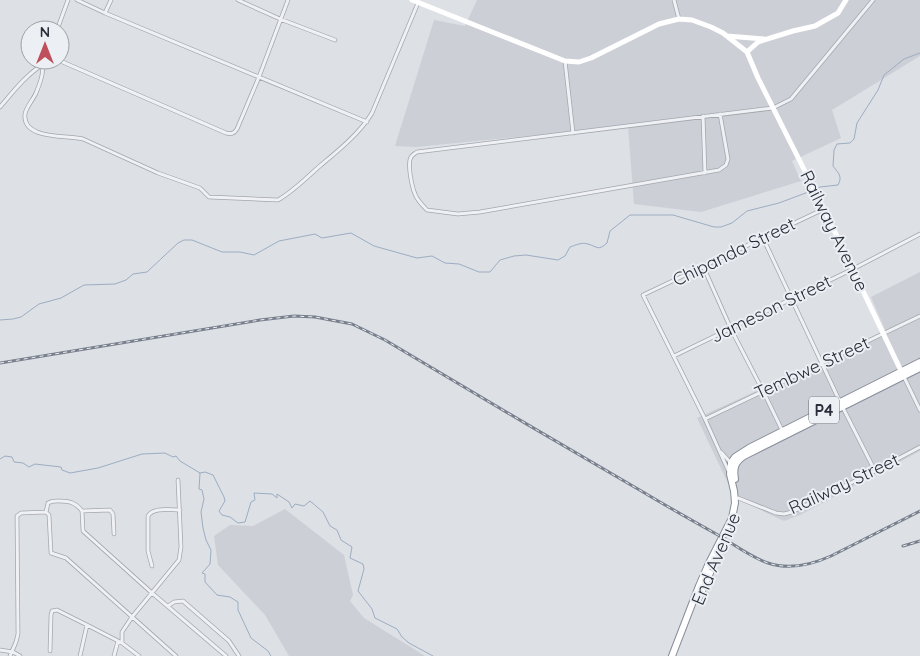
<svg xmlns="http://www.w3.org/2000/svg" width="920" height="656" font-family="Quicksand,sans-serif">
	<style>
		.built { fill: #cccfd6 }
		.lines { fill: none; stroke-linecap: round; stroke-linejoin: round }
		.stream { stroke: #9cadc2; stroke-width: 1 }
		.street-casing { stroke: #a3a7ae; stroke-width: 4.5 }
		.highway-casing { stroke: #878d9a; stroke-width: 8 }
		.street { stroke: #f0f1f4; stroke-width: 3 }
		.secondary { stroke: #fff; stroke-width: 5 }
		.highway { stroke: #fff; stroke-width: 6 }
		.rail-casing { stroke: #79808d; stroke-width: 3 }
		.rail { stroke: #eceff3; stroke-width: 1; stroke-dasharray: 4; stroke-linecap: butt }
		.labels { text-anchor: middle; stroke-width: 4; stroke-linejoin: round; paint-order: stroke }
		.shield { fill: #eceff3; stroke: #646872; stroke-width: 1 }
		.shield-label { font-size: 16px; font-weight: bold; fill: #292e3a }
		.street-label { font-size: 18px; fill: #292e3a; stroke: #eceff3 }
	</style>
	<rect width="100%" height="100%" fill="#dde0e5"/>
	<path class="built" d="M477,0H920V56L832,110L841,138L792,161L801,181L701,212L634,204L628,126L416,147L395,146L434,20L465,26Z
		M920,272V451L800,515L784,521L735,498L697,418L886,332L871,297Z
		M285,509L344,555L353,595L350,601L364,618L425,656H289L265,615L218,565L214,536L230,525L253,526Z"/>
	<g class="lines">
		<path class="stream" d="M815,189L820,187L838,185C843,176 838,173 833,166L834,150L837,144L850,143L854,139L857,123L878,90L884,75L904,59L920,53
			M0,320L13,319L21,317L39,304L61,298L84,285L115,284L126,280L133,274L147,272L178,243L184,240H192L222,252H240L254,255L279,241L315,234L322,238L351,233L374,246L417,258L432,256L445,263L459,264L479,272H490L500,260L514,256L526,255L558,260L565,256L570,247C576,245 582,242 588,244C598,247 598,251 607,243L610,231L630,215H673L714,227H721L732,223L747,211L779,203L811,191
			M0,459L5,456L12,457L14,462L23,463L29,467L35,464L61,467L62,470L70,473L98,468L142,454L165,453L173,457L176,456L180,461L200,473L199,489L202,490L204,499L201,512L203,528L206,540L211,550L210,564L202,573L205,574V582L217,595L230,597L238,602V610L251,638L268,651L271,656
			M200,473L205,472L213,475L224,497L225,501L219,511L222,515L230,517L238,523L245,522L251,502L255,500L254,493L272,494L277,498V494L289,502L292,508L295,504L304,506L310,501L323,512L330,526L337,530L341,540L352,547L350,558L363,564L364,569L358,591L372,609L375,618L397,629L402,637L409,643L433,656"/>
		<g class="street-casing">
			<path id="street" d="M77,0L105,13L367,122
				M238,0L280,19L335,40
				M674,0L679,19
				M105,13L111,0
				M57,30L68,0
				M45,60C42,65 43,69 42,75C41,81 38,88 36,93C33,100 26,107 25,114C22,140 67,135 83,139L158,173L200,188L209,197L278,200C294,191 307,177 321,165C339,150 360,133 372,113L418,3
				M58,60L226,133C231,134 234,134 237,129L259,77L288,0
				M565,61L573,133
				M0,107C13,92 25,76 42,65
				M720,114L728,159L726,165L719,170L480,212L458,214L427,210C422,205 417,200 415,194C412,187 407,164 411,157C413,154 414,154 417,152L773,108L791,99L873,0
				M703,116L705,173
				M763,238L840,402L875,471
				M703,266L731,329L763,391L782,430
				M674,356L853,269L920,234
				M904,377L920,410
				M705,419L920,316
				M721,452L730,462
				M728,470L705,419L643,295L824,209
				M738,498L776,513L784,514L792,512L875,471L920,447
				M82,511L83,531L152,593L226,656
				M46,512L49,515L51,553L66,558L176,656
				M152,566L148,551V516C153,507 170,510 180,510
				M168,606L174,602L183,601L229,641L239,656
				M122,643V632L132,617L179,560L181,547L178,480
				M0,650L13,652L20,656
				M50,651L51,615L52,611L57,610L87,625
				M10,656L16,642L18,634L17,516L21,513L46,512L48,503C53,500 55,501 60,501C70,501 76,503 82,511L110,510L113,514L114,534
				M80,656L87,625L122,643L139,656
				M114,656L118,641"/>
		</g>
		<g class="highway-casing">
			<path id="highway" d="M735,479C733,468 735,462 744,456L920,368
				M698,600L710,573
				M672,656L699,586L709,563L732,518L735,503L734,491L730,474L731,463L735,457L749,448L920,362"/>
		</g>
		<use href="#street" class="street"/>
		<path class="secondary" d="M412,0L565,61L579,62L591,58L659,24L679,19L692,20L711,27L723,33L747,52L758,78L824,209L902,373
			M727,36L764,39
			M747,52L758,42L793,31L815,26L838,13L846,0"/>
		<use href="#highway" class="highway"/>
		<g class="rail-casing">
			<path id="rail" d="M0,363L260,320L294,316L315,317L352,324L385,340C470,391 557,442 643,492C668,507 693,521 718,535C735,545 750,557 768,563C789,570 811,565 831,556L920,511
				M903,546L920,541"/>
		</g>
		<use href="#rail" class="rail"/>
	</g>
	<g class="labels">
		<rect class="shield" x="809" y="396.5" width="30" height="27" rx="4"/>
		<g class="shield-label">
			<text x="824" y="416">P4</text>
		</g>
		<g class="street-label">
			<text transform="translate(834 231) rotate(64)" y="6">Railway Avenue</text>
			<text transform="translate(734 252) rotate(-26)" y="6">Chipanda Street</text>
			<text transform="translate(771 309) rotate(-26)" y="6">Jameson Street</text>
			<text transform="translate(812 368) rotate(-25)" y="6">Tembwe Street</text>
			<text transform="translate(844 484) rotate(-25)" y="6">Railway Street</text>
			<text transform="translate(716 559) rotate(-67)" y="6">End Avenue</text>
		</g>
	</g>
	<g transform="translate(45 45)"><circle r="24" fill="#eceff3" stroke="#9ea2a9"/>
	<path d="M0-4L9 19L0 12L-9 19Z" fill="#be4f5b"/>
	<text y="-8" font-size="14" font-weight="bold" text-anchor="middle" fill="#292e3a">N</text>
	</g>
</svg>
